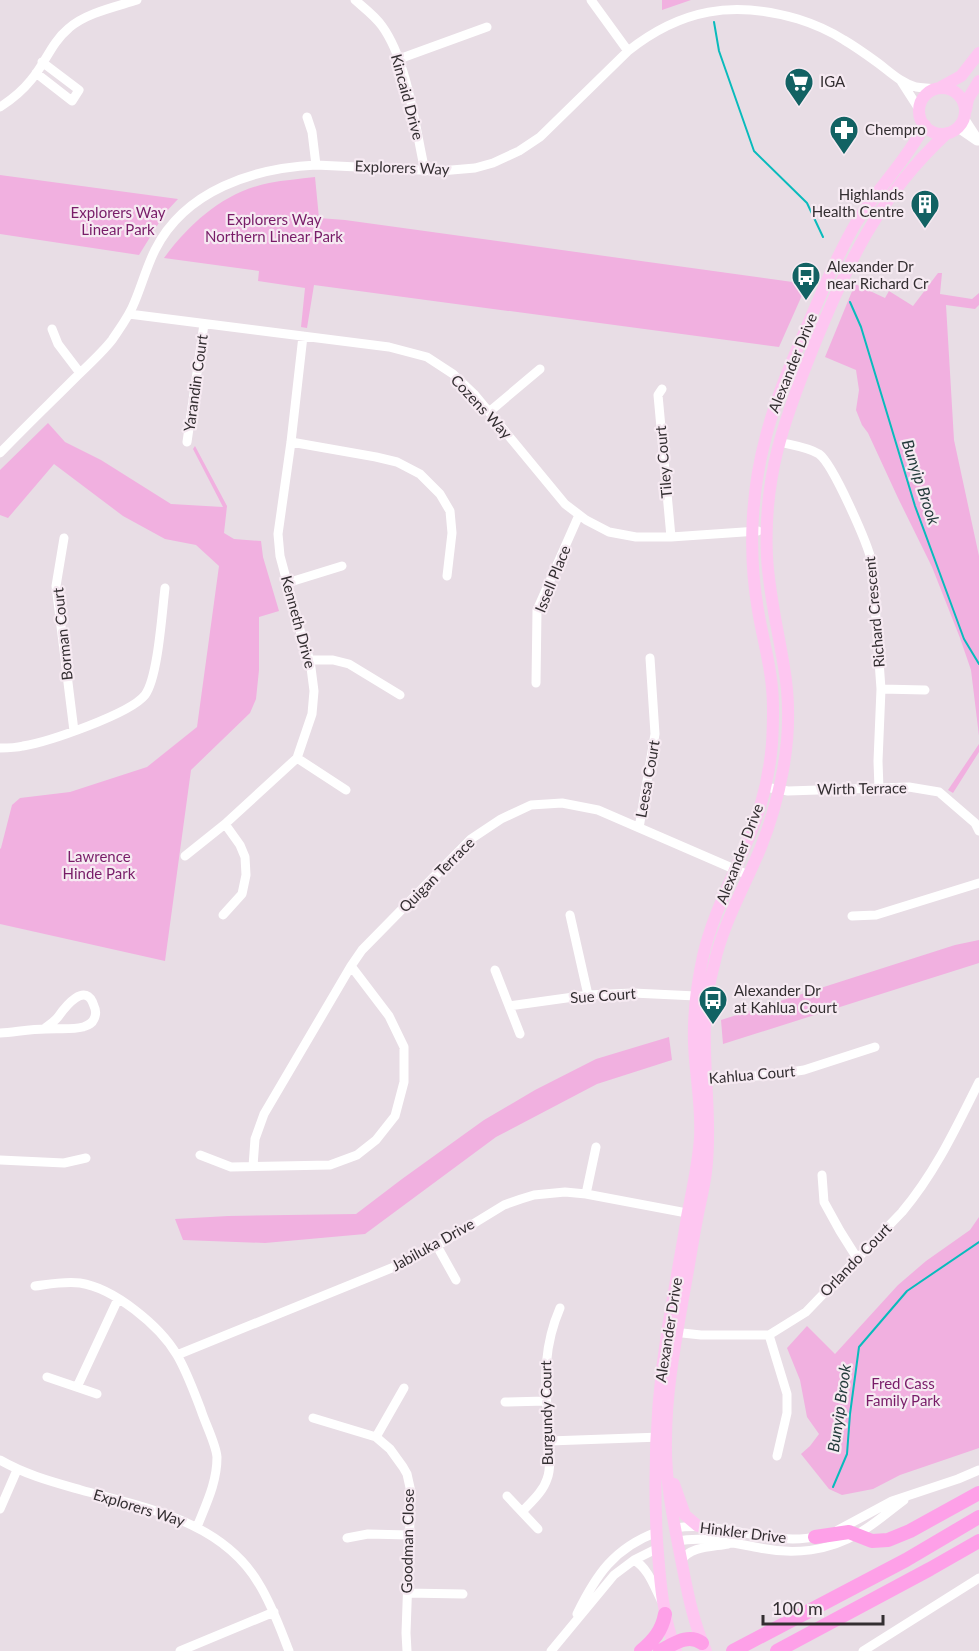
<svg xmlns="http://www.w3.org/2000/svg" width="979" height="1651" font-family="Lato,sans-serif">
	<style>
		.green { fill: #f1b0e0 }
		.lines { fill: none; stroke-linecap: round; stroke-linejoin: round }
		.stream { stroke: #09bbbc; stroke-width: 2 }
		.minor { stroke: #fff; stroke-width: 9 }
		.major { stroke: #fec6f1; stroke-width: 12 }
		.highway { stroke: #fea0e8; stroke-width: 14 }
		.labels { text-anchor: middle; stroke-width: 4.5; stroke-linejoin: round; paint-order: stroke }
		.poi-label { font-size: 15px; fill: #332e31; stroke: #f6eaf2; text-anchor: start }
		.street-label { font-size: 15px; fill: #332e31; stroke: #f6eaf2 }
		.park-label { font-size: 15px; fill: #781c68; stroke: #f6eaf2 }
		.water-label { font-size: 16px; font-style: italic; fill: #223a3a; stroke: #f6eaf2 }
	</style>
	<rect width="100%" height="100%" fill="#e8dde5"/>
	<path class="green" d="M662,0H691L662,10Z
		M0,175L178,199L165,213L139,255L0,234Z
		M315,177L319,218L345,220L807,284L779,347L314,285L307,328L301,327L305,288L258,281L259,271L164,258C190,223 224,192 269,183C284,180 300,179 315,177Z
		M938,273H942L940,294L972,299L979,293V305L975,309L946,305L954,440L979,556V736L971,670L960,638L932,567L898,498L868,433L862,425L856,410L859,390L856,370L825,357L855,284L885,298L889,291L913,306Z
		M48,423L65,442L101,460L171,504L223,507L193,449L195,446L227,506L224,533L234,539L261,541L263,557L279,611L259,617V670L256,699L250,713L191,770L165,961L0,924V849L1,848L12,805L20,798L70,792L147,767L197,727L219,566L196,545L165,539L123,516L54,464L8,518L0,515V470Z
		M979,744V752L953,793L948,790Z
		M979,940V963L723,1044L721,1020L955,945Z
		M669,1037L672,1060L597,1084L496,1137L365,1234L265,1243L183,1240L175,1219L228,1216L356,1214L402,1179L484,1120L535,1090L596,1059Z
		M979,1217V1448L900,1475L873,1489L842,1495L829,1489L801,1454L810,1446L819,1434L807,1417L800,1380L787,1348L807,1326L835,1354L898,1285L926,1261L970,1230Z"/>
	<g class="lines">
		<path class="stream" d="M714,22L719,51L754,151L807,203L823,237
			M850,302L861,327L915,506L964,639L979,664
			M833,1487L847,1454L850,1414L859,1347L907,1291L979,1242"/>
		<path class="minor" d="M355,0C364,8 375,16 382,26C408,62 415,127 425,171
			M591,0L628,51
			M399,59L487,27
			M36,73L72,101L79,90L42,62
			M901,81L919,109
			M0,107C11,100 23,90 31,80C46,63 50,44 69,28C86,13 115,7 137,0
			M307,117L312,132L316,165
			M964,118L979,141
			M958,128L977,141
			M129,314L389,347L427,357L453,374L475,395L565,504L586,520L609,532L636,537H671L758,531
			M52,329L58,344L80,373
			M662,389L658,395L671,537
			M489,412L540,369
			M187,442L204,324
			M291,442L376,457L397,462L420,474L440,494L450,511L452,533L447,576
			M779,442C791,445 808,447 819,454C833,464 868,544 872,563L881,689L878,761L879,789
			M0,453C24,428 49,404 74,379C86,367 101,354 112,340C120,328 130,315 135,301C142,284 147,266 155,250C185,190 254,168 316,165L440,171L475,168L493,163L519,151L540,137L628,51C681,9 733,0 798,19C814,24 830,31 844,40C856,47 867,55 878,63C890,72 901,83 916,87C922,88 929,88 935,89
			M64,538L56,586L74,731
			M287,583L342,566
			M310,660H333L349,664L400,695
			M536,683L537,610L579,515
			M881,689L925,690
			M0,748C8,748 15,748 23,746C48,742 130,714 145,695C158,678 162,612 165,588
			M297,758L346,790
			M765,787L788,791L909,787L939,792L975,823L979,831
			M639,828L655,734L650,658
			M185,856L225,824L297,758L312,714L314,691L310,660L303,641L280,556L278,534L291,442L303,336
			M223,915L242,894L246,875L245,857L240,845L225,824
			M570,915L588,995
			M852,916L876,915L979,883
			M495,970L520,1034
			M509,1006L588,995L633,993L696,996
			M0,1033C15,1032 31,1029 46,1029C58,1028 71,1030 83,1027C88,1025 92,1024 94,1019C96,1015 96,1010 94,1006C86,980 65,1007 58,1017C54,1022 49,1025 44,1029
			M702,1079L771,1075L804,1070L875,1047
			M200,1155L231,1167L330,1165L357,1155L376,1140L395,1116L404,1082V1047L389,1016L351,966
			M0,1160L64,1163L86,1158
			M253,1166L255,1139L264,1114L351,966L362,950L471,839L501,819L531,805L562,803L598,810L748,875
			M822,1175L824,1202L840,1231L857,1258
			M586,1194L596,1147
			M437,1246L456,1280
			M35,1286C50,1284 65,1281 80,1283C114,1288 160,1326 177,1355C187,1372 194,1392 201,1410C205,1423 216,1444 217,1457C217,1483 206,1504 197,1527
			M673,1332L701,1335H769L806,1312L902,1212C935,1173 956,1128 979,1082
			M769,1335L787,1394V1413L777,1456
			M177,1355L394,1267L437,1246L504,1205L521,1199L534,1195L565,1192L586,1194L692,1214
			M47,1377L97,1394
			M77,1387L118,1299
			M505,1402L546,1401
			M313,1418L376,1437L390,1449L403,1467L407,1474L411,1492L406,1633L407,1651
			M376,1437L404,1388
			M549,1441L661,1437
			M0,1460C26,1475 53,1482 81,1490C146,1508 222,1521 259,1584C272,1605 280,1628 289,1651
			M507,1496L538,1529
			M0,1509L17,1470
			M522,1512C531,1502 543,1492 547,1479C552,1467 549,1445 548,1432C546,1386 541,1352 560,1308
			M675,1528C724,1520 771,1548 819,1536
			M838,1530L892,1501L958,1479L979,1470
			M347,1538L368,1534L409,1535
			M677,1541C706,1536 732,1543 760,1548C794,1555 829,1551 859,1533C875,1524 889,1511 904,1500
			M634,1560C648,1568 654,1586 661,1600
			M681,1561C690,1546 713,1547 728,1544
			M407,1593L463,1594
			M577,1614C596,1575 614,1548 657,1532
			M180,1651L274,1612
			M551,1651L614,1575L634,1560L658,1548
			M863,1651L979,1578"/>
		<path class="major" d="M941,87L961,76L979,53
			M919 111a23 23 0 1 1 46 0a23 23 0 1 1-46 0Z
			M966,110L968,99L979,81
			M674,1484L685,1515L698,1526
			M676,1651C662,1615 660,1579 657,1541C653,1468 656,1400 668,1327C674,1290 681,1254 687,1217C692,1191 698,1165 700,1138C702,1106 695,1074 694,1043C693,1014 697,984 703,956C712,917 731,881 746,844C760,813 769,778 772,744C773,726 774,707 772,688C770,662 762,636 758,610C748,553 751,491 766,436C777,394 794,356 811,317C825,285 838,253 856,223C877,189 906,161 925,125
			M706,1651C693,1622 687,1590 681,1559C673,1519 665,1480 666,1440C666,1392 675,1345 683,1298C688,1272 692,1245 697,1219C700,1203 704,1188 706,1172C712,1121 703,1071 705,1021C706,1002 709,983 714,965C723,923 745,886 761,847C771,822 778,797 783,770C789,737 790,701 784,667C778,630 769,594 767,557C763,477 784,420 813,348C847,264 878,197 947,133"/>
		<path class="highway" d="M815,1537L849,1532L872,1541L888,1540L910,1531L979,1493
			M641,1651C653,1641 662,1631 665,1614
			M660,1651C674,1644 688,1633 702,1643
			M733,1651L906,1560L979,1517
			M777,1651L930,1569L979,1541"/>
	</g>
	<defs>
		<g id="supermarket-pin" transform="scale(1.5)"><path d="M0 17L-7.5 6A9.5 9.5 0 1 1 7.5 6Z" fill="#126263" stroke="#f6eaf2"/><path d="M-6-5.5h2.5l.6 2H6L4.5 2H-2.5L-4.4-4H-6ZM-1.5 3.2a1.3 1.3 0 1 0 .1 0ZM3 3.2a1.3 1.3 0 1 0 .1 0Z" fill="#fff"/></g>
		<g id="pharmacy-pin" transform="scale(1.5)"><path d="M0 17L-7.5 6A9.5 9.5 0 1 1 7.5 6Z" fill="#126263" stroke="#f6eaf2"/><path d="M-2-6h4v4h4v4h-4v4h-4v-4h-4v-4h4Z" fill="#fff"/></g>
		<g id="building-pin" transform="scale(1.5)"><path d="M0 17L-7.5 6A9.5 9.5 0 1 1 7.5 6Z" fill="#126263" stroke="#f6eaf2"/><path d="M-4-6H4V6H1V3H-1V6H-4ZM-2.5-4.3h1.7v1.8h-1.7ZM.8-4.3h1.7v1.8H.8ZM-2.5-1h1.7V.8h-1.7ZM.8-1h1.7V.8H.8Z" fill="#fff"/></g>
		<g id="bus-pin" transform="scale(1.5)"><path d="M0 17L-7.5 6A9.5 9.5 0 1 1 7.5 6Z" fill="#126263" stroke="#f6eaf2"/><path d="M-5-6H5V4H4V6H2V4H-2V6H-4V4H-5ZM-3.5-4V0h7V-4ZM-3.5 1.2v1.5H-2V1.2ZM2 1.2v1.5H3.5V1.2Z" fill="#fff"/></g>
	</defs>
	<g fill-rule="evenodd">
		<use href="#supermarket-pin" x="799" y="82"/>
		<use href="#pharmacy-pin" x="844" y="130"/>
		<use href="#building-pin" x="925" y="204"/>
		<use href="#bus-pin" x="806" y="276"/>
		<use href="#bus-pin" x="713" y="1000"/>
	</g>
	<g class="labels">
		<g class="poi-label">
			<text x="820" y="87">IGA</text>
			<text x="865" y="135">Chempro</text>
			<text x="904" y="200" text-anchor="end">Highlands<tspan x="904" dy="17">Health Centre</tspan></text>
			<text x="827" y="272">Alexander Dr<tspan x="827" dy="17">near Richard Cr</tspan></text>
			<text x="734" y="996">Alexander Dr<tspan x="734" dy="17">at Kahlua Court</tspan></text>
		</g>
		<g class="street-label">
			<text transform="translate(407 97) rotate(75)" y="5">Kincaid Drive</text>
			<text transform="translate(402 168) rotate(2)" y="5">Explorers Way</text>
			<text transform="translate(793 363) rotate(-68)" y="5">Alexander Drive</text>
			<text transform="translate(196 383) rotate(-82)" y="5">Yarandin Court</text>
			<text transform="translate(481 407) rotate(47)" y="5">Cozens Way</text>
			<text transform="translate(664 462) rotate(-95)" y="5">Tiley Court</text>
			<text transform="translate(553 579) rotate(-68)" y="5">Issell Place</text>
			<text transform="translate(875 612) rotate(-95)" y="5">Richard Crescent</text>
			<text transform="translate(298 622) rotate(75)" y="5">Kenneth Drive</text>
			<text transform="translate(63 634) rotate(-96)" y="5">Borman Court</text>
			<text transform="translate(648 779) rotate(-80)" y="5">Leesa Court</text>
			<text transform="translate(862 789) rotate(-1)" y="5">Wirth Terrace</text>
			<text transform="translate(740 854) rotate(-69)" y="5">Alexander Drive</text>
			<text transform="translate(437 875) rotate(-45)" y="5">Quigan Terrace</text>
			<text transform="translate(603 996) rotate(-4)" y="5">Sue Court</text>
			<text transform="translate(752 1075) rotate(-5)" y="5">Kahlua Court</text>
			<text transform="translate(433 1245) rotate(-29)" y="5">Jabiluka Drive</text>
			<text transform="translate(856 1260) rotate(-46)" y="5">Orlando Court</text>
			<text transform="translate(669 1330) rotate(-81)" y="5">Alexander Drive</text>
			<text transform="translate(547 1413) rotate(-91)" y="5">Burgundy Court</text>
			<text transform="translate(139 1508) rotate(17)" y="5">Explorers Way</text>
			<text transform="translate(743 1533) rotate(7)" y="5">Hinkler Drive</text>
			<text transform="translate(408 1541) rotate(-89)" y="5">Goodman Close</text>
		</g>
		<g class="park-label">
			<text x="118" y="218">Explorers Way<tspan x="118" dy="17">Linear Park</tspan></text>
			<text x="274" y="225">Explorers Way<tspan x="274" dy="17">Northern Linear Park</tspan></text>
			<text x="99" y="862">Lawrence<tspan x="99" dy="17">Hinde Park</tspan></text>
			<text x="903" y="1389">Fred Cass<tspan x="903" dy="17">Family Park</tspan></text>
		</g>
		<g class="water-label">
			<text transform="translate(921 482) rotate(72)" y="6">Bunyip Brook</text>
			<text transform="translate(839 1408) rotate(-82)" y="6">Bunyip Brook</text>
		</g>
	</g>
	<path d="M763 1615v9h120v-9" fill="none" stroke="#332e31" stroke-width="3"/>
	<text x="772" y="1615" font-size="18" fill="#332e31" stroke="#f6eaf2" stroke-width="4.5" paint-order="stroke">100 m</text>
</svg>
